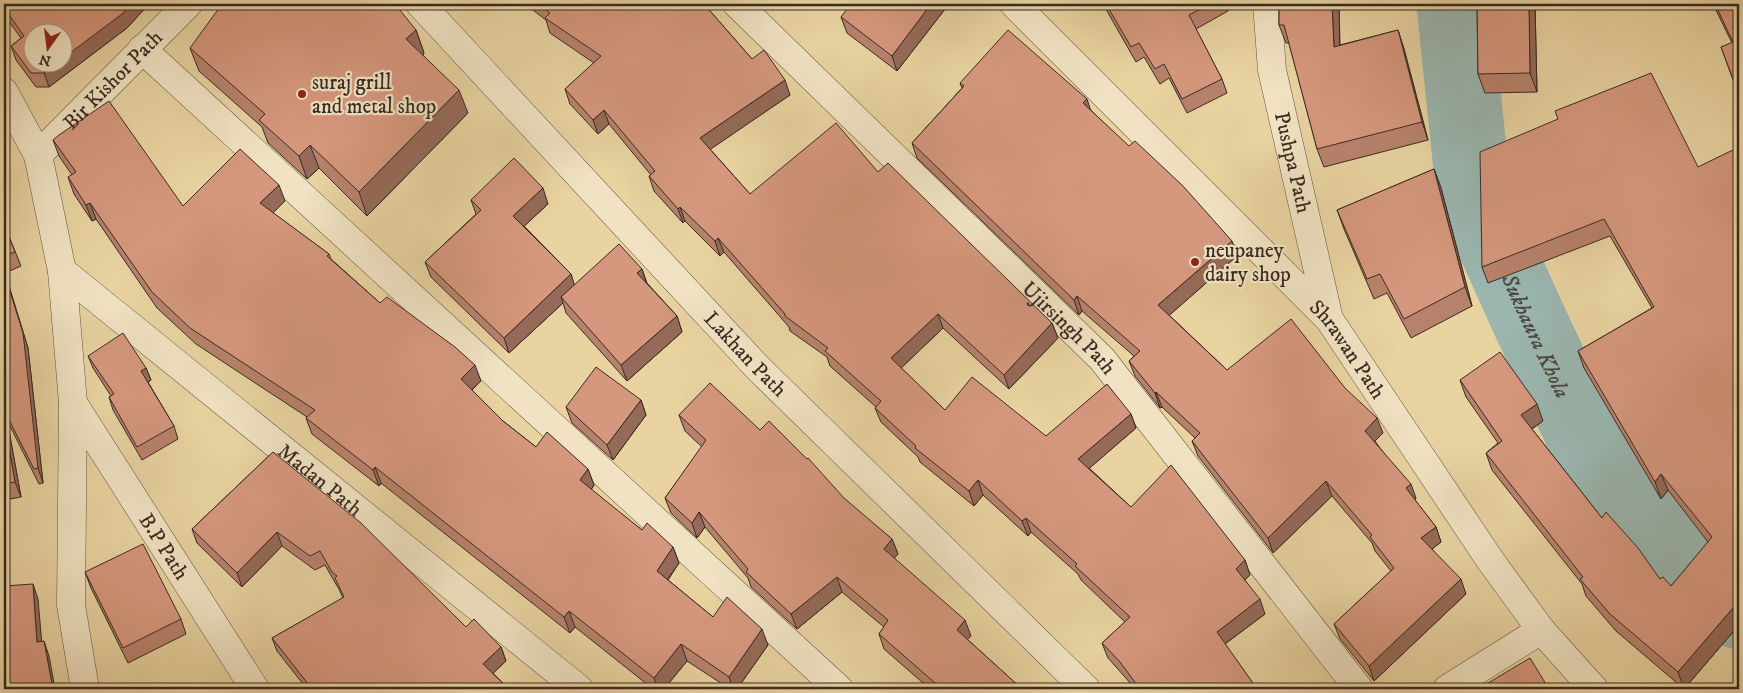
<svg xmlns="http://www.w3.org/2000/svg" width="1743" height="693" font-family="'IM FELL DW Pica',serif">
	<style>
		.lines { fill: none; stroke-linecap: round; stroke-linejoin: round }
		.river { stroke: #9ab6af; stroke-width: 75 }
		.minor-casing { stroke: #655543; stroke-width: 29 }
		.tertiary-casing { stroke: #655543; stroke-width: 29 }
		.minor { stroke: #f0e2c2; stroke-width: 28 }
		.tertiary { stroke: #f0e2c2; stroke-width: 28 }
		.wall { fill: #b7826c; stroke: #392b24 }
		.shaded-wall { fill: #956a58; stroke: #392b24 }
		.building { fill: #d5977d; stroke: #392b24 }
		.poi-dot { fill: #8f2418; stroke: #f0e2c2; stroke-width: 2 }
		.labels { text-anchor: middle; stroke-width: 4.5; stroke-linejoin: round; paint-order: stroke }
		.street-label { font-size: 21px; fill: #392b24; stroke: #f0e2c2 }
		.poi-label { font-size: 21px; fill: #392b24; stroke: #f0e2c2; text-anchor: start }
		.water-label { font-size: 22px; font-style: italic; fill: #4c4740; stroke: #f0e2c2 }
	</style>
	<rect width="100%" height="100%" fill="#e8d3a1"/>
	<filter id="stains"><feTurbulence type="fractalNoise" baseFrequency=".004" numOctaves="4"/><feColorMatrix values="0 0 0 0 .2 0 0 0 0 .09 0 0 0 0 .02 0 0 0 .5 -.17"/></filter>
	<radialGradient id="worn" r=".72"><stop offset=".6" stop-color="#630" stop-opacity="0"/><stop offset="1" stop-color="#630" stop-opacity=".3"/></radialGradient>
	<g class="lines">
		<path class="river" id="s1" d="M1454,4L1474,198L1529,320L1591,452L1728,602L1739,612"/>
		<g class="minor-casing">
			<g id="minor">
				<path id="s2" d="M420,4L757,367L1086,689"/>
				<path id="s3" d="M737,4L1102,359L1359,689"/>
				<path id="s4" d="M1267,4L1272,70L1329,319"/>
				<path d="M142,49L839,689"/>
				<path d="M4,92L38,155L62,271L73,403L71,605L85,689"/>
				<path id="s5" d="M38,155L188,4"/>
				<path id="s6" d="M62,271L579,689"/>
				<path id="s7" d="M73,403L255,689"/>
				<path d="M1447,689L1541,630"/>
			</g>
		</g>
		<g class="tertiary-casing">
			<g id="tertiary">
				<path id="s8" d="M1014,4L1329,319L1490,560L1541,630L1594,689"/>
			</g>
		</g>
		<use href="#minor" class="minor"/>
		<use href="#tertiary" class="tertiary"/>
	</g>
	<path class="wall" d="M10,4H149L127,28L49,87H36L16,60L11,46L21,38L10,23L5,9L11,5Z
		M525,4H704L752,59L790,95L710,149L750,194L878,172L1052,323L1058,338L1009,389L943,328L901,368L945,410L1046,436L1131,414L1136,428L1089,468L1131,507L1245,560L1250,575L1245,580L1265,614L1225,644L1257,689H1135L1125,677L1108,658L1102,643L1125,622L1081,580L1078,574L1031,532L1028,536L983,495L974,506L920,462L918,457L881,422L875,408L876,407L830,366L827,357L790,331L789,327L724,252L720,256L685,221L683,223L654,191L649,176L651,175L609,124L598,134L570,104L565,89L594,63L550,33L546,20Z
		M949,4L897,71L847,33L841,17Z
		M1103,4H1226L1228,11L1196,29L1222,79L1227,93L1187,113L1169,78L1160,84L1144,57L1136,62Z
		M1279,4H1339L1340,45L1398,30L1404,49L1428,140L1324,167L1317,149L1289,43H1286L1279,25Z
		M1477,4H1535L1537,92L1485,93L1478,74Z
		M1713,4H1739V96L1721,47L1732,43Z
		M416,30L424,53L423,55L468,113L367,216L319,168L307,179L268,143L262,127L199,71L190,48Z
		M960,83L1091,110L1237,256L1169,315L1227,370L1345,388L1383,433L1375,441L1416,498L1415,500L1436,527L1441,542L1432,549L1466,594L1374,681L1340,639L1334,624L1391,571L1375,551L1372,543L1332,496L1273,553L1198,456L1192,441L1195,438L1162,407L1160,408L1135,376L1129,361L1134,356L1082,311L1079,315L917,158L912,143L962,88Z
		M53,140L183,206L285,201L273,213L329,254L331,259L380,303L481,381L472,390L503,421L536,447L588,469L594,485L591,490L642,530L673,547L679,563L668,580L713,617L768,645L737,689H730L687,661L664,689H653L575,627L570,633L381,483L379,486L312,434L306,418L307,417L196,344L157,308L96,219L92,221L74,194L68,177L72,175L59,156Z
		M1698,167L1739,625L1684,689L1616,631L1586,596L1582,584L1492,470L1486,453L1498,443L1466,397L1460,380L1543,421L1532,429L1602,518L1660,579L1671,586L1708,542L1668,490L1661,499L1584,368L1578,351L1652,308L1610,236L1488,283L1482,267Z
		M1434,169L1441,188L1472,306L1411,338L1387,293L1374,299L1344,229L1337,210Z
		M471,200L548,204L524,226L571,274L574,285L642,269L647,283L677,316L682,332L627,381L566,313L563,303L509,353L431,277L425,262L476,214Z
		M4,224L21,266L5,273L28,348L43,483L39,484L7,420L21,497L4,500Z
		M88,356L146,368L151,380L148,382L174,426L178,439L142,460L113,410L109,397L111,396L93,368Z
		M641,400L646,415L613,460L572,423L566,407Z
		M679,415L760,430L892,539L898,554L894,558L971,636L967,639L1022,689H930L884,649L879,634L884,627L842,592L797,629L751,587L748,578L705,527L697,538L671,513L665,498L702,447L685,431Z
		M273,452L466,627L501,647L506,661L493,673L509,689H307L277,651L272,638L343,598L338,587L337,586L325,565L315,570L282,546L242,587L197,543L192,529Z
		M85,572L181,619L186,634L128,663L91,588Z"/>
	<path class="shaded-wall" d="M131,4H149L127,28L49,87L44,73L57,62H62V59Z
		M931,4H949L897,71L892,56Z
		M1071,4H1079L1073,8Z
		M1332,4H1339L1340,65L1334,47Z
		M1529,4H1535L1537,92L1530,73Z
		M416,30L424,53L415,62L406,39Z
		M1398,30L1404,49L1428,140L1422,122Z
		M785,80L790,95L705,153L700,138Z
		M459,90L468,113L367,216L359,192Z
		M1087,99L1092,114L1083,103Z
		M604,110L609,124L598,134L593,120Z
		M310,145L319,168L307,179L299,156Z
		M1434,169L1441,188L1472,306L1465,287Z
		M279,185L285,201L266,220L260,203Z
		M543,188L548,204L519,231L513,216Z
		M90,203L96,219L92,221L86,205Z
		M680,207L685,221L683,223L678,209Z
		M718,238L724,252L720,256L715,241Z
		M1232,241L1237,256L1164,320L1158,305Z
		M642,269L647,285L637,273Z
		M4,270L28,348L43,483L38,468Z
		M571,274L576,290L561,297L563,303L509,353L504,338Z
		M1077,296L1082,311L1079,315L1074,300Z
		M938,314L943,328L896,373L891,358Z
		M677,316L682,332L627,381L621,365Z
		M1052,323L1058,338L1009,389L1004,375Z
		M475,365L481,381L466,395L461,379Z
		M146,368L151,380L146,383L141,371Z
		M1156,392L1162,407L1160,408L1155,393Z
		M641,400L646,415L613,460L607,445Z
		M1537,404L1543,421L1527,432L1521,415Z
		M4,412L7,420L21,497L15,482L4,419Z
		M1131,414L1136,428L1084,473L1078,459Z
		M1377,418L1383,433L1371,445L1365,431Z
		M375,467L381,483L379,486L373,470Z
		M588,469L594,485L586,497L580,480Z
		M1661,474L1668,490L1661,499L1655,482Z
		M978,480L983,495L974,506L969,491Z
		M1326,481L1332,496L1273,553L1268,538Z
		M1411,484L1416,498L1411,503L1406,488Z
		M699,512L705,527L697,538L692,523Z
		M1026,518L1031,532L1028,536L1022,521Z
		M1436,527L1441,542L1427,553L1421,538Z
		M277,532L282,546L242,587L237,573Z
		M892,539L898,554L889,564L884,549Z
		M673,547L679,563L662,587L657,571Z
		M1245,560L1250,575L1241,584L1236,569Z
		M837,577L842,592L797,629L791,614Z
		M1461,579L1466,594L1374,681L1369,666Z
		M33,584L38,599L43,657L37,642Z
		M1260,599L1265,614L1222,646L1217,632Z
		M1739,601V625L1684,689L1678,672Z
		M569,611L575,627L570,633L564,617Z
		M965,620L971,636L962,645L957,630Z
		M762,629L768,645L737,689H733L729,677Z
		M44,641L49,656L55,689H53Z
		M681,644L687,661L664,689H658L654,678Z
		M501,647L506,661L488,678L483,664Z"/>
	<path class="building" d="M13,4H131L122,14L62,59V32H32V62H57L44,73H31L11,46L24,36L5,9Z
		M222,4H395L416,30L406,39L459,90L359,192L310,145L299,156L259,120L265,114L190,48Z
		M538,4H704L752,59L764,50L785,80L700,138L750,194L836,123L878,172L888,163L1052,323L1004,375L938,314L891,358L945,410L972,377L1046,436L1107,384L1131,414L1078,459L1131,507L1171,465L1245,560L1236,569L1260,599L1217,632L1257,689H1140L1120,662L1102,643L1130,617L1075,566L1077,564L1026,518L1022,521L978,480L969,491L915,448L916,446L875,408L881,401L825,351L828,348L785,316V314L718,238L715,241L680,207L678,209L649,176L655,171L604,110L593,120L565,89L601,56L545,18L550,13Z
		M851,4H931L892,56L841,17Z
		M1106,4H1210L1189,15L1222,79L1182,99L1164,64L1155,69L1139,43L1131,47Z
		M1279,4H1332L1334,47L1398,30L1422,122L1317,149L1284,25H1279Z
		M1477,4H1529L1530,73L1478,74Z
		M1715,4H1739V95L1721,47L1733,42Z
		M1008,30L1087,99L1083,103L1129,146L1135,141L1183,186L1232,241L1158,305L1227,370L1291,319L1345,388L1377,418L1365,431L1411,484L1406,488L1436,527L1421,538L1461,579L1369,666L1334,624L1394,568L1370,537L1372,535L1326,481L1268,538L1192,441L1200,433L1156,392L1155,393L1129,361L1140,351L1077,296L1074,300L912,143L964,86L960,83Z
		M1651,73L1698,167L1739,147V601L1678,672L1610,614L1580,579L1583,577L1486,453L1502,441L1460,380L1500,352L1537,404L1521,415L1602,518L1606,512L1638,548L1660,579L1663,577L1671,586L1712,537L1661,474L1655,482L1578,351L1654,307L1604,219L1482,267L1480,152L1558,119L1555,111Z
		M109,101L183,206L240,149L279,185L260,203L329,254L327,256L380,303L387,297L455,347L475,365L461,379L503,421L536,447L547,432L588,469L580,480L642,530L647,523L673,547L657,571L713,617L727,597L762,629L729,677L681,644L654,678L569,611L564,617L375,467L373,470L306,418L315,410L190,328L152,292L90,203L86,205L68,177L76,172L53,140L59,135Z
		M514,158L543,188L513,216L571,274L504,338L425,262L481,210L471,200Z
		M1434,169L1465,287L1404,319L1380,274L1367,279L1337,210Z
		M4,224L15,252L4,256Z
		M619,244L642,269L637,273L677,316L621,365L561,297Z
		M4,272L23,333L38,468L34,469L4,410Z
		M123,333L146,368L141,371L174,426L137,447L109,397L114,394L88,356Z
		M596,367L641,400L607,445L566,407Z
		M710,383L760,430L769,421L807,459L808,458L844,498L892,539L884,549L965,620L957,630L1022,689H942L879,634L888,620L837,577L791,614L746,572L748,569L699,512L692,523L665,498L706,440L679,415Z
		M4,419L15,482L4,484Z
		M273,452L361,523L466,627L474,619L501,647L483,664L509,689H312L272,638L344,597L335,578L337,576L332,572L320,551L310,556L277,532L237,573L192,529Z
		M143,544L181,619L123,648L85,572Z
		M33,584L37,642L44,641L53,689H4V586Z
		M1530,658L1549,689H1478Z
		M202,685L204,689H197Z"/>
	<g class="poi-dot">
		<circle cx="302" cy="94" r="5"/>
		<circle cx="1195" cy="262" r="5"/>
	</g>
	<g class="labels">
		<g class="street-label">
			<text dy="7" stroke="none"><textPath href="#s5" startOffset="106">Bir Kishor Path</textPath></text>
			<text dy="7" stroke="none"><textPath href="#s4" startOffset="161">Pushpa Path</textPath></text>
			<text dy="7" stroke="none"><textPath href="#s3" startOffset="464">Ujirsingh Path</textPath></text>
			<text dy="7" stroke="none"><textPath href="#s8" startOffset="481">Shrawan Path</textPath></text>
			<text dy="7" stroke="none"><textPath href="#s2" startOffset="478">Lakhan Path</textPath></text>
			<text dy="7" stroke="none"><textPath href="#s6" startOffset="332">Madan Path</textPath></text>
			<text dy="7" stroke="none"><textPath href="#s7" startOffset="170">B.P Path</textPath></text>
		</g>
		<g class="poi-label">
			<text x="312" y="89">suraj grill<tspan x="312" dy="24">and metal shop</tspan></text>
			<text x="1205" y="257">neupaney<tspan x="1205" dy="24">dairy shop</tspan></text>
		</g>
		<g class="water-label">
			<text dy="8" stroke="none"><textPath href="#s1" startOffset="346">Sukhaura Khola</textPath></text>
		</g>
	</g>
	<rect width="1743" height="693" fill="none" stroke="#e8d3a1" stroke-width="20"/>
	<rect x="5" y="5" width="1733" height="683" fill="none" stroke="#392b24" stroke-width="2.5"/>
	<rect x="10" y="10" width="1723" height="673" fill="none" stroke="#392b24"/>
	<g transform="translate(48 48) rotate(194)"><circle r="24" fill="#f0e2c2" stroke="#a79983"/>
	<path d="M0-4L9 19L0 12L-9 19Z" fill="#8f2418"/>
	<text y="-8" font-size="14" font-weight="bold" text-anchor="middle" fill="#392b24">N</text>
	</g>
	<rect width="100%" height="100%" filter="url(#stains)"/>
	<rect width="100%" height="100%" fill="url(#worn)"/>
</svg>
